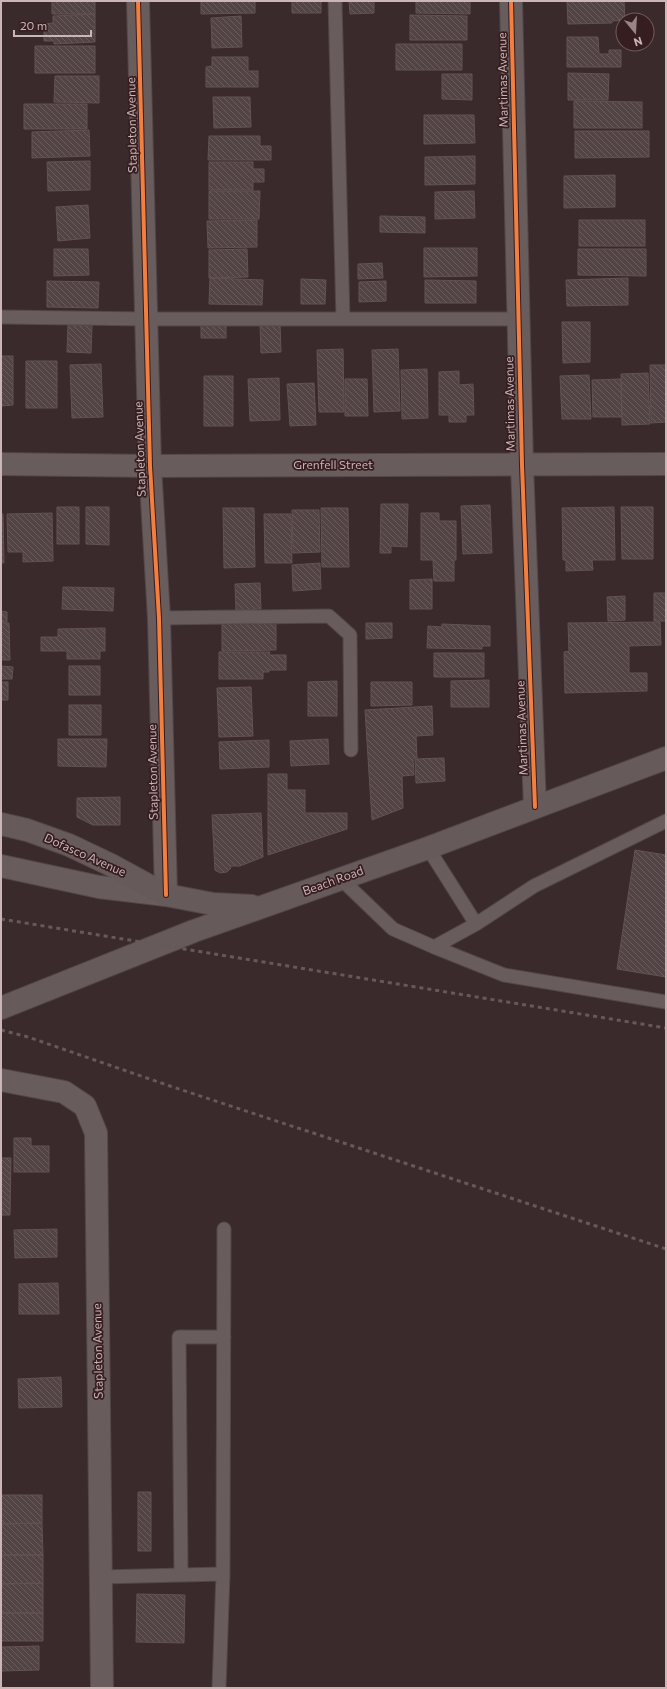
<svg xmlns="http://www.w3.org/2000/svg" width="667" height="1689" font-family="Commissioner,sans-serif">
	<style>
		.building { fill: url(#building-back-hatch); stroke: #625254 }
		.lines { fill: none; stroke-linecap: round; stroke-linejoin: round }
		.lane-casing { stroke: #534748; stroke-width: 15 }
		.street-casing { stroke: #534748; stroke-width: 24 }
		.secondary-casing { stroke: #534748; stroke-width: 24 }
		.lane { stroke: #685c5c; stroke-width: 13 }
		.street { stroke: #685c5c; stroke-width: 22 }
		.secondary { stroke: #665a5a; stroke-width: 22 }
		.rail { stroke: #66595a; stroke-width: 3; stroke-dasharray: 4 4; stroke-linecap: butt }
		.cycleway-casing { stroke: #361d1f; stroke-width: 6 }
		.cycleway { stroke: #f27e40; stroke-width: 4 }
		.labels { text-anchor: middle; stroke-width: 3.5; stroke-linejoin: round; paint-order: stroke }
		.street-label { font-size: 12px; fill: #cbb5b6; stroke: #361d1f }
	</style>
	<defs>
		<pattern id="building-back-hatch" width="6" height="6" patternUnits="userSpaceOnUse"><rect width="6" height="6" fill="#524345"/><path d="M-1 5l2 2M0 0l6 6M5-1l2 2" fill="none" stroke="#6a5c5e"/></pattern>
	</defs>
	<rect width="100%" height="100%" fill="#3b2a2c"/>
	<path class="building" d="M52,1H95V14H52Z
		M201,1H255V13L201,14Z
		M292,1H321V13H292Z
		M349,1H374V13L350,14Z
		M416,1H470V14L416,13Z
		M567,1H624L625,20L612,21V23L568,24Z
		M95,14V42L54,44V41H44V24L53,23V16Z
		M410,15L467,16V40H410Z
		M241,16L242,47L212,48L211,18Z
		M567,37H598L599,54H609V50H621V67H567Z
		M396,44H462V70H396Z
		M35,46H95V73H35Z
		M212,57H248V71H258V87H206V67L212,66Z
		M568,73L609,74L608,100H568Z
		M442,74H472V100L442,99Z
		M55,76H99V103L54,102Z
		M213,97H250L251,127L214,128Z
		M574,101L642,102V128H574Z
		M24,104H87V129H24Z
		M424,115H474L475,143L424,144Z
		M89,130L90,156L32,158V132Z
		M575,131H649V157L575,158Z
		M209,136H260V146H271V160H208Z
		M475,156V184L425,185V157Z
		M90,161V190L48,191L47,162Z
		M209,162H253V169H264V182H253V190H209Z
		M615,175V207L564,208V176Z
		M209,191H260L259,219H209Z
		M474,191L475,218L435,219V192Z
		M88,205L90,238L58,241L56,207Z
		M380,216L425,217V233L380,232Z
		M257,220V247L208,248L207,221Z
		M579,220H645V246H579Z
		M424,248H477V276L424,277Z
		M54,249H88L89,275L54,276Z
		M247,249L248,277L209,278V250Z
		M578,249H646V276L578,275Z
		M382,263L383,278L358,279V264Z
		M210,278L263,280L262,305L209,304Z
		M628,278V305L567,306L566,280Z
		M301,279L326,280L325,304H301Z
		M425,280L476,281V303H425Z
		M47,281L99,282L98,308L47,307Z
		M386,281V301L359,302V282Z
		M201,322H226V338H201Z
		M562,322H590V362L563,363Z
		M280,323L281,352L261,353L260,324Z
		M68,325H92L91,353L67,352Z
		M343,349L344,412H319L317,350Z
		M398,349L400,411L374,412L372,350Z
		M1,356H13V405L1,406Z
		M26,361H57V408H26Z
		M101,364L103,417L72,418L70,365Z
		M650,365H666V422L651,423Z
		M427,369L428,418L402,419L401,370Z
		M459,371V385L473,384L474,415H466V422H449V415H439V372Z
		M648,373L650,424L622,425L621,374Z
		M589,375L591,419H562L560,376Z
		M204,376H233V426H204Z
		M279,378L280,420L250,421L248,379Z
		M345,379H367L368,416H345Z
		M621,379L622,417H593L592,380Z
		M314,383L316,425L290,426L287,384Z
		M381,504H408L407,547L391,546V553H380Z
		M490,505L492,553L463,554L461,506Z
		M57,507H79V544H57Z
		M86,507H109V545L86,544Z
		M614,507L615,560H592L593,570L566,571V560H563L562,508Z
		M621,507H653V559H622Z
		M223,508H254L255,567L224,568Z
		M321,508H348L349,567H322Z
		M292,510H319L320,552L293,553Z
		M52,513L53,561L23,562V552H8L7,514Z
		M421,513H439V521H456V560H454V581H434L433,560H421Z
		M1,514H3L4,563H1Z
		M264,514H291L292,563H265Z
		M320,563L321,589L293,591L292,565Z
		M432,579V609H410V580Z
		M260,583L261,609L236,610L235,584Z
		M63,587L114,588L113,611L62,609Z
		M654,593H666V621H654Z
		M625,596V620L608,621L607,597Z
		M1,611L7,612V622H1Z
		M660,622L661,645L629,646V673H647V691L565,693L564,652L569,651L568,623Z
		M1,623H9L10,660H1Z
		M222,623H276V650L222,651Z
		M366,623H392V638L366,639Z
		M442,624L490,626V646H482V649L427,648L428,626L442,627Z
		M105,628V651H100V659H67V651H41V637H58V629Z
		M219,652H270L269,655H286V670H269V672H263V679H219Z
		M434,653H484V677H434Z
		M1,666L13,667L12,679H1Z
		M69,666H100V695H69Z
		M489,680V707H451V681Z
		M337,681V716H308V682Z
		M1,682H8V700H1Z
		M371,682H412V705L371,706Z
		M251,687L253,736L219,737L217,688Z
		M69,705H101V735H69Z
		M432,706L433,735L416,736L417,758H413L414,775L402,776L403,808L372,820L365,710Z
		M58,739H107L106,767L58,766Z
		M328,739L329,764L291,766L290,741Z
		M269,740V767L220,769L219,742Z
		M444,758L445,781L416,783L415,759Z
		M268,774H287V790H305V813H347V829L268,855Z
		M120,797V825H93L77,817V798Z
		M261,813L263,857L240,866H230L231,868L227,872L220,873L215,870L212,815Z
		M635,850L666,855V977L617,969Z
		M14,1138H31V1146H49V1172H14Z
		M1,1158H11L10,1215H1Z
		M57,1229V1257L15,1258L14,1230Z
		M58,1283L59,1314H19V1284Z
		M61,1377L62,1407L19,1408L18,1379Z
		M138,1492H151V1551H138Z
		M1,1495H42V1523L1,1524Z
		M42,1523L43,1555H1V1524Z
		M1,1555H43V1583L1,1584Z
		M43,1583V1613H1V1584Z
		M137,1594L185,1595L184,1643L136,1642Z
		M1,1613H43V1641H1Z
		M39,1646V1670L1,1671V1647Z"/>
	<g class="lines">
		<g class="lane-casing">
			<path id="lane" d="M335,1L343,319
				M1,317L147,319H518
				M159,618L329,616L350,635L351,750
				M666,821L534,886L476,924L434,947L504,975L666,1002
				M428,848L476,924
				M341,879L393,929L434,947
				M223,1574L224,1229
				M181,1575L179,1337H224
				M101,1577L223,1574L219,1688"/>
		</g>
		<g class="street-casing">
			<path id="street" d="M511,1L522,465L535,807
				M1,464L150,466L666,464
				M1,866L99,887L166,895L159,618L150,466L138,1
				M1,1080L64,1092L85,1106L96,1133L102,1688"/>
		</g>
		<g class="secondary-casing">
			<path id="secondary" d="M1,824L27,830L69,845L111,865L166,895L213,904L252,906
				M1,1008L194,931L428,848L666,758"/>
		</g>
		<use href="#lane" class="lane"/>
		<use href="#street" class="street"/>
		<use href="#secondary" class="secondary"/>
		<path class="rail" d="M1,919L666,1028
			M1,1030L28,1037L170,1086L666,1249"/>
		<g class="cycleway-casing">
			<path id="cycleway" d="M138,1L150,466L159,618L166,895
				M511,1L522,465L535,807"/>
		</g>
		<use href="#cycleway" class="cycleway"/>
	</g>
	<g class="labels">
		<g class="street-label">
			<text transform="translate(503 80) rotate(-91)" y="4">Martimas Avenue</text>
			<text transform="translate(132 125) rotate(-91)" y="4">Stapleton Avenue</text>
			<text transform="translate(510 404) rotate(-91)" y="4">Martimas Avenue</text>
			<text transform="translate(140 449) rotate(-92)" y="4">Stapleton Avenue</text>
			<text x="333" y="469">Grenfell Street</text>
			<text transform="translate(522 728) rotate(-92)" y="4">Martimas Avenue</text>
			<text transform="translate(153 772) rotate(-91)" y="4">Stapleton Avenue</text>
			<text transform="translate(85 855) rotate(24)" y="4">Dofasco Avenue</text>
			<text transform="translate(333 881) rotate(-20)" y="4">Beach Road</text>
			<text transform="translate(98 1351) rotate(-91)" y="4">Stapleton Avenue</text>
		</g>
	</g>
	<rect width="667" height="1689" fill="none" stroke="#cbb5b6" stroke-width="4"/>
	<g transform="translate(635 32) rotate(162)"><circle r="19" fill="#361d1f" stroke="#725a5b"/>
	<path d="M0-3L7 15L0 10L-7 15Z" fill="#998486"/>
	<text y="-6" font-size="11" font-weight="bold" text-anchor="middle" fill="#cbb5b6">N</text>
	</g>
	<path d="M14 30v6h77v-6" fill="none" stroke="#cbb5b6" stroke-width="2"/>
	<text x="20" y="30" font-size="12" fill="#cbb5b6" stroke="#361d1f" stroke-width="3" paint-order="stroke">20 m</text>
</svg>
